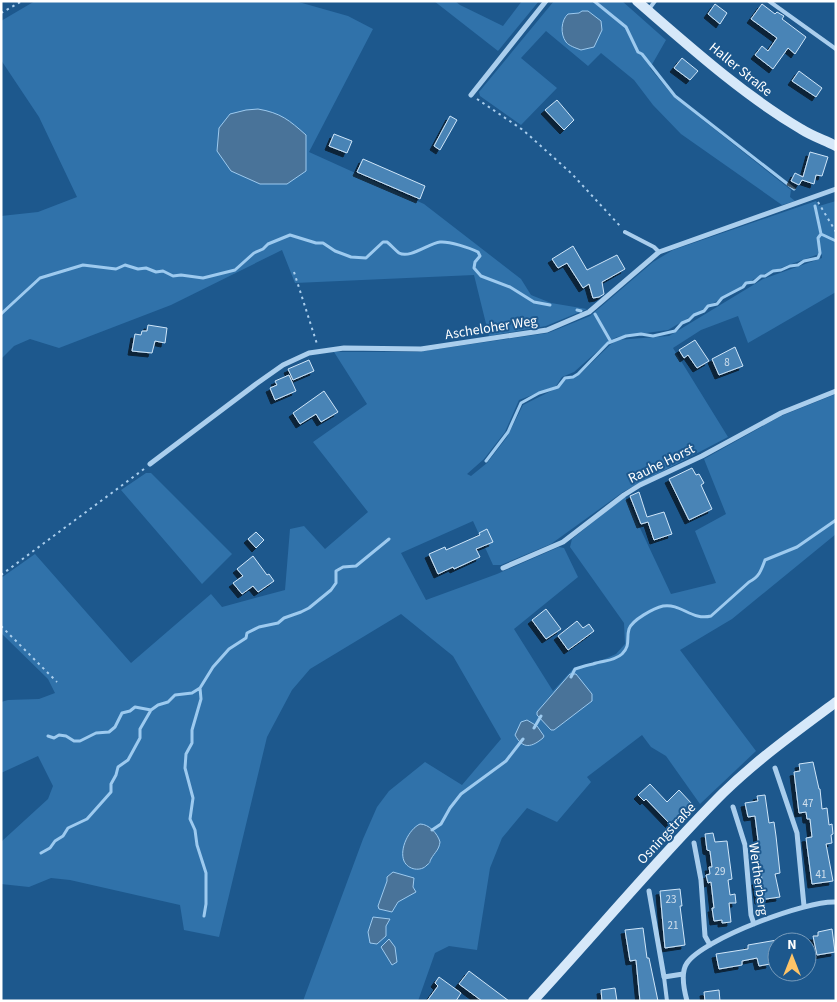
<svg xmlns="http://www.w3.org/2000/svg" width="837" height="1002" font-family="'Source Sans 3',sans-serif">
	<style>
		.green { fill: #3072aa; fill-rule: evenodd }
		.water { fill: #497399; stroke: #9dcaef }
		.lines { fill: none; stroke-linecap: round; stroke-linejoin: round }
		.stream { stroke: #9dcaef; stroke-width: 3 }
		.building { fill: #4a84b6; stroke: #cfe6f9; filter: url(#shadow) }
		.path { stroke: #aaceed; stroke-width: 2; stroke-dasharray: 2.5 4; stroke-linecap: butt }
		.lane { stroke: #aaceed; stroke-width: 4 }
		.street { stroke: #aaceed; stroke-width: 5 }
		.secondary { stroke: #d6e8f9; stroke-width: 10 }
		.labels { text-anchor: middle; stroke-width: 4; stroke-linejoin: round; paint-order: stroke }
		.number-label { font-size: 11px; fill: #d2e0ed }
		.street-label { font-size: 14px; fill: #fff; stroke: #1d588d }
	</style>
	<defs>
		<filter id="shadow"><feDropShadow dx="-4" dy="4" stdDeviation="0" flood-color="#0009"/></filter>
	</defs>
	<rect width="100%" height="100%" fill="#1d588d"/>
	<path class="green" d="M35,1H295L348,16L373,29L309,152L424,204L521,279L531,295L551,303L587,309L546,326L489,336L474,275L295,283L282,250L171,305L59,348L30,339L14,346L1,359V216L38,212L77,197L39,117L1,60V21Z
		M434,1H455L460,5L503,26L522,1H539L498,51Z
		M554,1H622L666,40L650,68L674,97L791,190L790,197L795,201L782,205L681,134L653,105L634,80L601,53L588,66L546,31L521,58L557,88L521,125L480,96L479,92Z
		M816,201L819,206L836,201V292L748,343L738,316L701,330L673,348L728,437L623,492L551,544L501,565H493L473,521L401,553L426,600L497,574L559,547L564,548L578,577L514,629L553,691L573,669L591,663L605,659L616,654L625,644L624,623L570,547L572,539L625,496L671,594L716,583L695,531L726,514L704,459L781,416L836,394V534L732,619L680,650L756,751L700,804L666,756L651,747L642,735L587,777L591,782L557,822L527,808L502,838L490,868L477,950L449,946L435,953L418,1001H303L363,839L377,807L389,791L425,762L462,785L501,739L453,656L401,614L310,669L292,690L267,737L219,937L184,930L180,905L70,880L51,878L29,887L1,884V842L48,799L53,786L38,756L1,773V702L8,700L39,699L55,693L48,679L1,633V578L35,554L131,663L211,594L222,607L285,590L290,529L304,526L325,549L368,512L313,442L367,404L334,352H417L548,333L590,316L653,262L673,250ZM819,254L822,255V258L763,279L669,336L617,340L610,345L578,376L564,380L559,387L523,405L507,437L487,463L471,476L467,474L484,459L505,432L519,400L556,386L562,377L574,372L609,341L617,337L668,330L761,275Z
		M146,473H151L232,554L202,584L121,490Z"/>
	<path class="water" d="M582,11H588L601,21L602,30L594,47L581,50C576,48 569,46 566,42C560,34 561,20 568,14L579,13Z
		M258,109C281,113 289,120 306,135V171L287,184H260L231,171L217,151L219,128L230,114L246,110Z
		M570,674H576L592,694V701L554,730H551L537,715V712Z
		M527,720L537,726L544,736L543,738C532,747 523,750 515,735L521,722Z
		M420,824C429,824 438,834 440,842C439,850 435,852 431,859C429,863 431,862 427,865C421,872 408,870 404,861C399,849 409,829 420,824Z
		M393,872L414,878L413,887L416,892L398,902L392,912L379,909L378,906L387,881V877Z
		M373,917L390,919L386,926V936L377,944L370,943L368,932Z
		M389,939L395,947L397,962L392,965L381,947Z"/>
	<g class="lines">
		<path class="stream" d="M594,1L626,27L638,52L642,54L675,96L794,189
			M815,206L821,234
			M577,310L581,311
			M1,314L40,278L83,265L116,269L125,265L138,269L146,268L156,272L163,271L173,276L181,275L203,278L235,270L254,253L263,249L268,244L290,235L316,243H323L335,251L351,257L366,258L383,242H387C391,245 395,250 399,253C410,259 429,243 440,242C449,241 470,248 478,252L480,256L475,262L474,268L481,276L510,287L534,302L550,305
			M595,314L611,342
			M486,461L508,432L521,403L539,393L558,387L565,378L573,377L578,374L608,343L626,336L641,334L653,336L675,331L682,323L689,320L694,315L704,311L708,306L717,304L722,298L743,287L746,283L754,282L761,276H765L773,271L781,270L790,266L798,265L804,261L818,258L820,253L818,238L821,234L836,241
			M571,677L575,669C581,667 587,665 593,664C603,660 613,662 622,654C631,645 626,639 629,629C632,620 654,608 663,606C681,603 692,621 711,616L749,582C759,577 761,571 765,560L797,547L836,520
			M200,688L201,699L192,730V743L186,754L185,768L193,798L190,819L195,830L197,845L206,873V904L204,916
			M534,728L541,716
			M48,736L54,738L59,735L66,736L74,741H80L96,733L109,732L115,727L122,713L130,711L135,707L151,710
			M432,830L441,824L450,808L461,794L506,761L523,739
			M41,853L50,848L55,841L63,836L68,828L87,819L111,792V784L116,775L118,767L128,760L140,738V729L151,710L158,705L168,702L175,695L192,693L200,688L213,667L229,649L246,638L247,633L259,627L278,623L284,618L301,612L309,608L331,590L336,583V571L343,567L356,566L389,539"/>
	</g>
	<path class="building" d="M715,4L727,13L720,24L708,14Z
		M762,4L775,14L777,12L784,16L782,19L806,37L795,54L788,48L773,69L755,55L762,46L768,51L777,38L751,19Z
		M682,58L698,71L690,80L674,68Z
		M799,71L822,88L816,97L792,81Z
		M557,100L574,120L564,130L545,110Z
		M450,116L457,120L440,150L434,146Z
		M334,134L352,141L347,153L329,146Z
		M810,152L828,157L822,176L816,175L814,184L802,180L799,185L791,181L795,173L803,177Z
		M363,159L425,186L420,199L357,172Z
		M573,246L587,270L617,255L625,269L602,282L604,294L599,297L593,298L589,284L583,288L567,263L558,268L552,259Z
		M148,325L167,328L165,343L155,341L152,353L132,351L135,334L141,335L142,331H147Z
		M695,340L709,361L697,368L688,355L684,358L679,350Z
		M735,347L743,366L719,375L712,359Z
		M309,360L314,371L293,380L288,369Z
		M289,375L296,391L275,400L270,388L277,385L275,381Z
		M324,391L338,412L321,422L316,414L300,424L293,413Z
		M692,468L696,475L699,474L704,483L701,485L712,509L689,520L669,479Z
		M639,492L647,517L664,512L672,534L654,540L648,522L641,524L630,496Z
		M487,529L493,542L476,549L480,557L454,569L453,567L438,574L429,554L445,547L446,550L480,535L479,533Z
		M256,532L264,540L256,548L248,539Z
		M253,556L267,575L269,574L274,581L258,592L253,586L242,594L233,583L243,576L237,569Z
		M546,609L561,629L546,639L532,620Z
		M577,621L583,628L589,624L594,631L568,650L558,636Z
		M813,762L819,789H820L822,809L827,808L829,825L832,824L833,834L831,835L832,843L826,844L833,881L812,884L806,838L812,837L810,819H807L806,812L799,813L794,772L800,771L799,764Z
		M650,784L667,802L679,790L692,804L671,825L646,799L644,801L638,795Z
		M765,795L769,823L774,822L776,836L780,873L775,874L780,897L759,900L756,881L762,880L758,848H759L755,816L748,817L745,803L758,801L757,796Z
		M713,833L715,842L727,841L732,879L728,880L730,895L735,894L736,903H729L731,922L722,923V920L714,921L712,908H714L711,882L708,883L706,875L710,874L709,867H712L710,851L707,850L705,834Z
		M680,889L682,906H680L685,945L665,948L660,891Z
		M643,928L647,958H649L658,1001H640L636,960L630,961L625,930Z
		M832,929L835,952L817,955L813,936H818V932Z
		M777,940V958L769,959L770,964L759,966L757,958L742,961V965L719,969L716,954L748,949V945Z
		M469,971L509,1001H482L459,984Z
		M439,977L461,993L456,1001H427L438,986L435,983Z
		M615,988L617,1001H602L601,990Z
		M719,990L720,1001H705L704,992Z"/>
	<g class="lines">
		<path class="path" d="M1,13L22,1
			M477,99L523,130L572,174L620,226
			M818,202L836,232
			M294,272L317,344
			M1,575L144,469
			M1,626L57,682"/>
		<path class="lane" d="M769,1L836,49
			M649,9L655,1
			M625,232L654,247L659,252
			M664,977L667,1001"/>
		<path class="street" d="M471,95L546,1
			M150,464L256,384L283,365L309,353L344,348L421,349L547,330L589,312L659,252L836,189
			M503,568L563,542L624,495L640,485L702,456L781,413L836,391
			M775,768L797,833L804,906
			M733,807L745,845L751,915L754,924
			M694,843L701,880L705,936L710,945
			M649,891L664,977L683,974
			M687,1001C684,990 680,973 687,963C703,939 807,900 836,902"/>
		<path class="secondary" d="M637,1C689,46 742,94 801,129C812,136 824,140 836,146
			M533,1001C597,932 657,859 723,793C758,759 797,731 836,702"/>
	</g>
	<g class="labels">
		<g class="number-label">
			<text x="727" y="366">8</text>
			<text x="808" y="807">47</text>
			<text x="720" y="875">29</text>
			<text x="821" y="878">41</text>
			<text x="671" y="903">23</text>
			<text x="673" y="929">21</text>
		</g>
		<g class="street-label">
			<text transform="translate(741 69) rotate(39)" y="5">Haller Straße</text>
			<text transform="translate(491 327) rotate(-9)" y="5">Ascheloher Weg</text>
			<text transform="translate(661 463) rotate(-26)" y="5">Rauhe Horst</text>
			<text transform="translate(666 833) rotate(-47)" y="5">Osningstraße</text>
			<text transform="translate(759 879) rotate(82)" y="5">Wertherberg</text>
		</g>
	</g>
	<rect width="837" height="1002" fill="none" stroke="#ffffff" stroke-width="5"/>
	<g transform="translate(792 957)"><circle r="24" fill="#1d588d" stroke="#779bbb"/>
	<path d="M0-4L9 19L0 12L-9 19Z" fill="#fdc468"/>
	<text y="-8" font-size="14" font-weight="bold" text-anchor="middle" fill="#ffffff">N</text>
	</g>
</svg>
